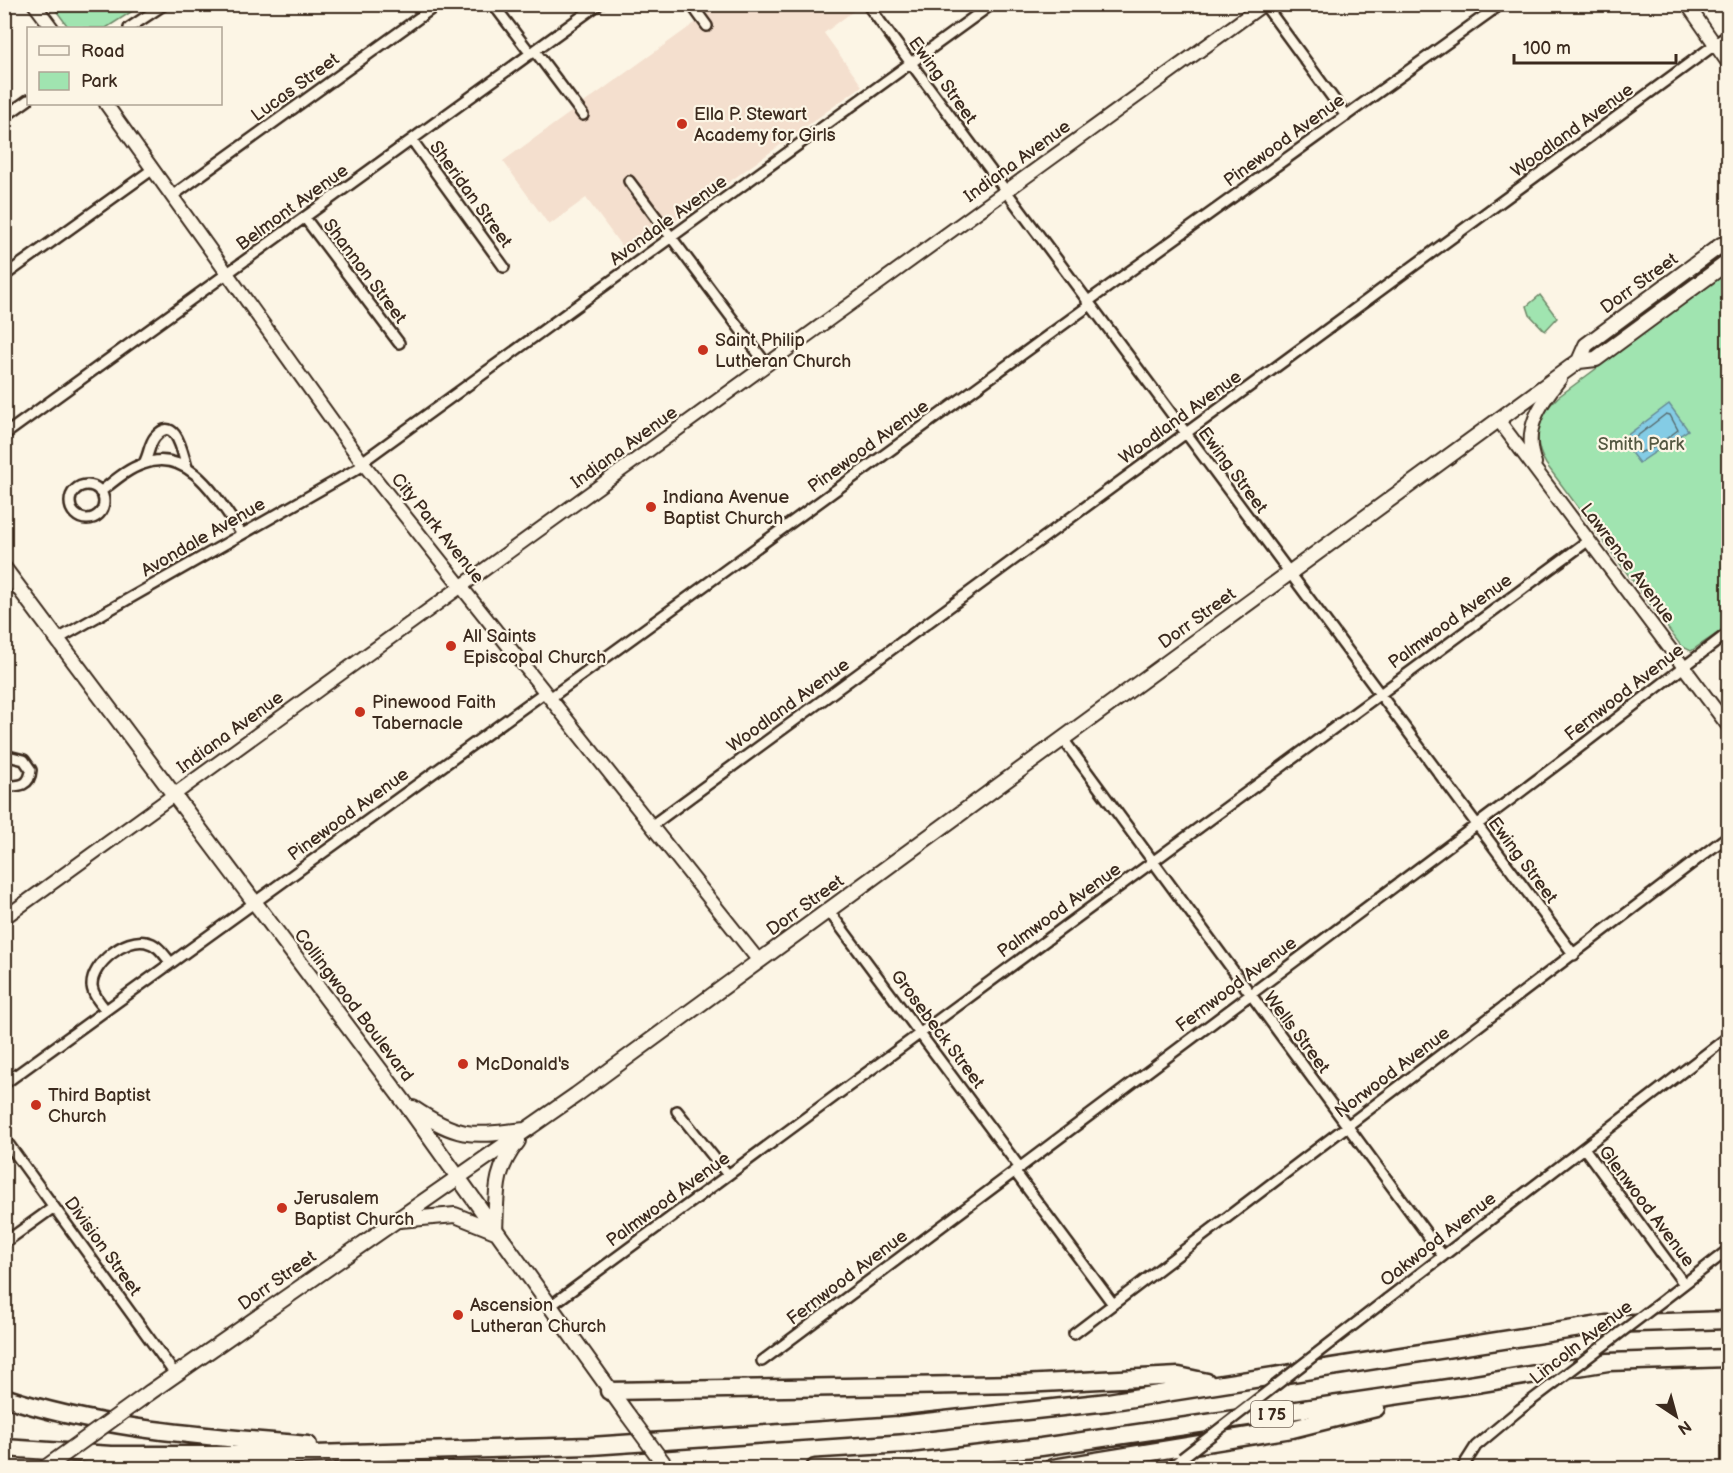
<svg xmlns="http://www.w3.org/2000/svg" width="1733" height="1473" font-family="'Balsamiq Sans',sans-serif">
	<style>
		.built { fill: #f4dfce }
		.green { fill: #a0e4b0; stroke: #6e8767; stroke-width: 1.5 }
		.water { fill: #84cce5; stroke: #678b95; stroke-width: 1.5 }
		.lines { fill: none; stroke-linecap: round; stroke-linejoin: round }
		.shore { stroke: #586b6e; stroke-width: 1.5 }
		.minor-casing { stroke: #3b2a1e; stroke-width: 14 }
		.tertiary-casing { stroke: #3b2a1e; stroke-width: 16 }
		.secondary-casing { stroke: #3b2a1e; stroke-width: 18 }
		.motorway-casing { stroke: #3b2a1e; stroke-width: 21 }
		.minor { stroke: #fcf5e5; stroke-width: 9 }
		.tertiary { stroke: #fcf5e5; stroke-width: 12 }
		.secondary { stroke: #fcf5e5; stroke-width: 14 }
		.motorway { stroke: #fcf5e5; stroke-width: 16 }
		.minor-bridge-casing { stroke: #3b2a1e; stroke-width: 14; stroke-linecap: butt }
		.secondary-bridge-casing { stroke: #3b2a1e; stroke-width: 18; stroke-linecap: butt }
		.minor-bridge { stroke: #fcf5e5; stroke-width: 9 }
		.secondary-bridge { stroke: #fcf5e5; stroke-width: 14 }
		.poi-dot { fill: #c8321e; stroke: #fcf5e5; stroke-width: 2 }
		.labels { text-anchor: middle; stroke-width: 4.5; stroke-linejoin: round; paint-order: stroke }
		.shield { fill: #fcf5e5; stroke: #75675a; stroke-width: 1.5 }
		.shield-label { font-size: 16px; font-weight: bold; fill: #3b2a1e }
		.street-label { font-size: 18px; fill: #3b2a1e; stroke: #fcf5e5 }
		.poi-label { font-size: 18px; fill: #3b2a1e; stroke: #fcf5e5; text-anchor: start }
		.park-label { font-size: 18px; fill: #545842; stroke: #fcf5e5 }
	</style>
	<rect width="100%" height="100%" fill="#fcf5e5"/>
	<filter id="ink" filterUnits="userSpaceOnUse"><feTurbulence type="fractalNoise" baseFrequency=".0167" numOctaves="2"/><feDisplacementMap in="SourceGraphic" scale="12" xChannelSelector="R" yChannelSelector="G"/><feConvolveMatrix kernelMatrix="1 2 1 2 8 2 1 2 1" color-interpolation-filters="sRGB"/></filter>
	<g filter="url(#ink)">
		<path class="built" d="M857,4L859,7L824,33L862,86L628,255L586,198L549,225L503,161L720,5Z"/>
		<path class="green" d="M52,5H142L106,28H69Z
			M1728,271V626L1691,651L1681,646L1546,464C1531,440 1538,415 1558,397Z
			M1540,295L1557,318L1545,331L1530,315L1527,306Z"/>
		<path class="water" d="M1669,404L1688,430L1639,463L1621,440Z"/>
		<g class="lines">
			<path class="shore" d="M1666,414L1670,415L1678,430L1655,447L1639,453L1632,440Z"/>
			<g class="minor-casing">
				<path id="minor" d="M493,4L531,54
					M691,4L707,26
					M867,4L1574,955
					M1264,4L1346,116
					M129,28L165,4
					M535,51L583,115
					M4,117L28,100
					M412,140L504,267
					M629,181L767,365
					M172,196L438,4
					M305,218L399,343
					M4,276L153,169
					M1087,302L1501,4
					M4,435L599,4
					M362,462L992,4
					M144,463C149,455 149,444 155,437C176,412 183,456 187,467
					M70 502a17 17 0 1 1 34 0a17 17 0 1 1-34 0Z
					M100,492C113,482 127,469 143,464C191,446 219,502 242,534
					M58,639L364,465
					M550,698L1090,305
					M1063,739L1443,1256
					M4,755L24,760L31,770C30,787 18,786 4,786
					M651,826L1728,35
					M828,910L1020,1168
					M106,1010C100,1003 93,995 92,986C91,964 126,937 146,942C158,944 164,955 171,963
					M4,1084L545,692
					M677,1111L728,1175
					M4,1138L175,1374
					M1584,1148L1684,1284
					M1015,1172L1113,1304
					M4,1243L54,1207
					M1666,1298L1728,1250
					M1387,1299L1728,1037
					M549,1307L1589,540
					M1074,1334L1728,836
					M762,1361L1563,760L1728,633
					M1170,1468L1182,1458
					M1462,1468L1476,1446L1519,1410"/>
			</g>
			<g class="tertiary-casing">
				<path id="tertiary" d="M34,4L52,28
					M1687,4L1728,63
					M106,104L362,462L759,961
					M1499,421L1728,726
					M1535,463C1522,430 1540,404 1560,379
					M4,918L1264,4"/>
			</g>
			<g class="secondary-casing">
				<path id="secondary" d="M1579,361L1586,345L1721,245L1728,243
					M4,568L405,1103L628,1415
					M413,1108C459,1139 471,1136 525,1130
					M400,1220L455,1215L495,1231C497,1194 493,1172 518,1141
					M149,1393L576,1095L1579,361L1596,359L1728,262"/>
			</g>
			<g class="motorway-casing">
				<path id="motorway" d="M609,1391L1022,1384L1179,1376L1207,1382
					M4,1397C102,1430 206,1436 308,1445
					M4,1448L111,1455H279L591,1446L899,1425L1108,1402L1606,1324L1728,1320
					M815,1468L914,1462L1041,1447L1476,1384L1608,1362L1728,1358
					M1053,1468L1292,1429L1376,1408"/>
			</g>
			<use href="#minor" class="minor"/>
			<use href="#tertiary" class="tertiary"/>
			<use href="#secondary" class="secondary"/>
			<use href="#motorway" class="motorway"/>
			<g class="minor-bridge-casing">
				<path id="minor-bridge" d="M1519,1410L1666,1298
					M1182,1458L1387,1299"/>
			</g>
			<g class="secondary-bridge-casing">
				<path id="secondary-bridge" d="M628,1415L667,1468
					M45,1468L149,1393"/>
			</g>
			<use href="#minor-bridge" class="minor-bridge"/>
			<use href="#secondary-bridge" class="secondary-bridge"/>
		</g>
	</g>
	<g class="poi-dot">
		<circle cx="682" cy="124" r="6"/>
		<circle cx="703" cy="350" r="6"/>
		<circle cx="651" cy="507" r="6"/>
		<circle cx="451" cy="646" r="6"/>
		<circle cx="360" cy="712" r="6"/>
		<circle cx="463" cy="1064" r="6"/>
		<circle cx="36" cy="1105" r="6"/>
		<circle cx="282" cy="1208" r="6"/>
		<circle cx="458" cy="1315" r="6"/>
	</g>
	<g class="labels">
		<rect class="shield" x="1251" y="1401" width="42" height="26" rx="4.5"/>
		<g class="shield-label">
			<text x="1272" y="1420">I 75</text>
		</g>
		<g class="street-label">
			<text transform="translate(943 80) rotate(54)" y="6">Ewing Street</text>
			<text transform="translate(295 87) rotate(-36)" y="6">Lucas Street</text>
			<text transform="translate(1572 130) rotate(-36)" y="6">Woodland Avenue</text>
			<text transform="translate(1284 140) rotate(-36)" y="6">Pinewood Avenue</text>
			<text transform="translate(1017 161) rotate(-36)" y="6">Indiana Avenue</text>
			<text transform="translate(471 194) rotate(54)" y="6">Sheridan Street</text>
			<text transform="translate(292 207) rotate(-36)" y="6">Belmont Avenue</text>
			<text transform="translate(668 220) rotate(-36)" y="6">Avondale Avenue</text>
			<text transform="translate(365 271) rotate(53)" y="6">Shannon Street</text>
			<text transform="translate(1639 283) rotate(-36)" y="6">Dorr Street</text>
			<text transform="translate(1180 417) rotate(-36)" y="6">Woodland Avenue</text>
			<text transform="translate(868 446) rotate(-36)" y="6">Pinewood Avenue</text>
			<text transform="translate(624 447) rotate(-36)" y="6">Indiana Avenue</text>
			<text transform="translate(1233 470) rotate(53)" y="6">Ewing Street</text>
			<text transform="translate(438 528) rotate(51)" y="6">City Park Avenue</text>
			<text transform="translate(203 537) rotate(-30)" y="6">Avondale Avenue</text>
			<text transform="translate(1628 563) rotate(53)" y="6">Lawrence Avenue</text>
			<text transform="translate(1197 618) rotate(-36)" y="6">Dorr Street</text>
			<text transform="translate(1450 621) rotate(-36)" y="6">Palmwood Avenue</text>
			<text transform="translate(1624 692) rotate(-38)" y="6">Fernwood Avenue</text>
			<text transform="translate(788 705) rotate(-36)" y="6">Woodland Avenue</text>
			<text transform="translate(230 732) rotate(-36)" y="6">Indiana Avenue</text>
			<text transform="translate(348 814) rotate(-36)" y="6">Pinewood Avenue</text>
			<text transform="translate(1523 860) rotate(53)" y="6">Ewing Street</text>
			<text transform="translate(805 905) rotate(-36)" y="6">Dorr Street</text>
			<text transform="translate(1059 910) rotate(-36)" y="6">Palmwood Avenue</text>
			<text transform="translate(1236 984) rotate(-37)" y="6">Fernwood Avenue</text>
			<text transform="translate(354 1005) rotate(53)" y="6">Collingwood Boulevard</text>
			<text transform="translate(938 1029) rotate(53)" y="6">Grosebeck Street</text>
			<text transform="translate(1297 1032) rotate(53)" y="6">Wells Street</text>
			<text transform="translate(1392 1072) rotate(-37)" y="6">Norwood Avenue</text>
			<text transform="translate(668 1199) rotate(-36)" y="6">Palmwood Avenue</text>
			<text transform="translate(1647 1206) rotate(53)" y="6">Glenwood Avenue</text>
			<text transform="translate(1438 1239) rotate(-38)" y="6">Oakwood Avenue</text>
			<text transform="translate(103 1246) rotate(54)" y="6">Division Street</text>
			<text transform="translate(847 1277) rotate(-37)" y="6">Fernwood Avenue</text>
			<text transform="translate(277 1280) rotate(-35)" y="6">Dorr Street</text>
			<text transform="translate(1581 1342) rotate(-38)" y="6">Lincoln Avenue</text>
		</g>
		<g class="poi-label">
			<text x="694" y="120">Ella P. Stewart<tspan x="694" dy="21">Academy for Girls</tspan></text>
			<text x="715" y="346">Saint Philip<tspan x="715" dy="21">Lutheran Church</tspan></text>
			<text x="663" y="503">Indiana Avenue<tspan x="663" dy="21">Baptist Church</tspan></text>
			<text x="463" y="642">All Saints<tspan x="463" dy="21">Episcopal Church</tspan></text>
			<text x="372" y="708">Pinewood Faith<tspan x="372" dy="21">Tabernacle</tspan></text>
			<text x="475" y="1070">McDonald's</text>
			<text x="48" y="1101">Third Baptist<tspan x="48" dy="21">Church</tspan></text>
			<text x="294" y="1204">Jerusalem<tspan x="294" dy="21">Baptist Church</tspan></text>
			<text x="470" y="1311">Ascension<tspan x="470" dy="21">Lutheran Church</tspan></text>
		</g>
		<g class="park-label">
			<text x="1641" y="450">Smith Park</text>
		</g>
	</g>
	<rect width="1733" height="1473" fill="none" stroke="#fcf5e5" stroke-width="24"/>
	<rect x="12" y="12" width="1709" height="1449" fill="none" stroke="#3b2a1e" stroke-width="2" filter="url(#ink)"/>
	<rect x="27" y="27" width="195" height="78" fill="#fcf5e5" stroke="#afa495" stroke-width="1.5"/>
	<rect x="39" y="46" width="30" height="9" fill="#fcf5e5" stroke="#afa495" stroke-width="1.5"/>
	<text x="81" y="57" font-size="18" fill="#3b2a1e">Road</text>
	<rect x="39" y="72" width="30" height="18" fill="#a0e4b0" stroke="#afa495" stroke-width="1.5"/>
	<text x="81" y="87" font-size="18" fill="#3b2a1e">Park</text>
	<g transform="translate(1676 1416) rotate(144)" stroke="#fcf5e5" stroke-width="4.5" paint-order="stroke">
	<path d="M0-4.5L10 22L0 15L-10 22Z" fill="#3b2a1e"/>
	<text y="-9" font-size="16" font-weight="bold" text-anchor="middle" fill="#3b2a1e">N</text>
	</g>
	<path d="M1514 54v9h162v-9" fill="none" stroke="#3b2a1e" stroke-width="3"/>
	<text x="1523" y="54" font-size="18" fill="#3b2a1e" stroke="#fcf5e5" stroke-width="4.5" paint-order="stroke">100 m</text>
</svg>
